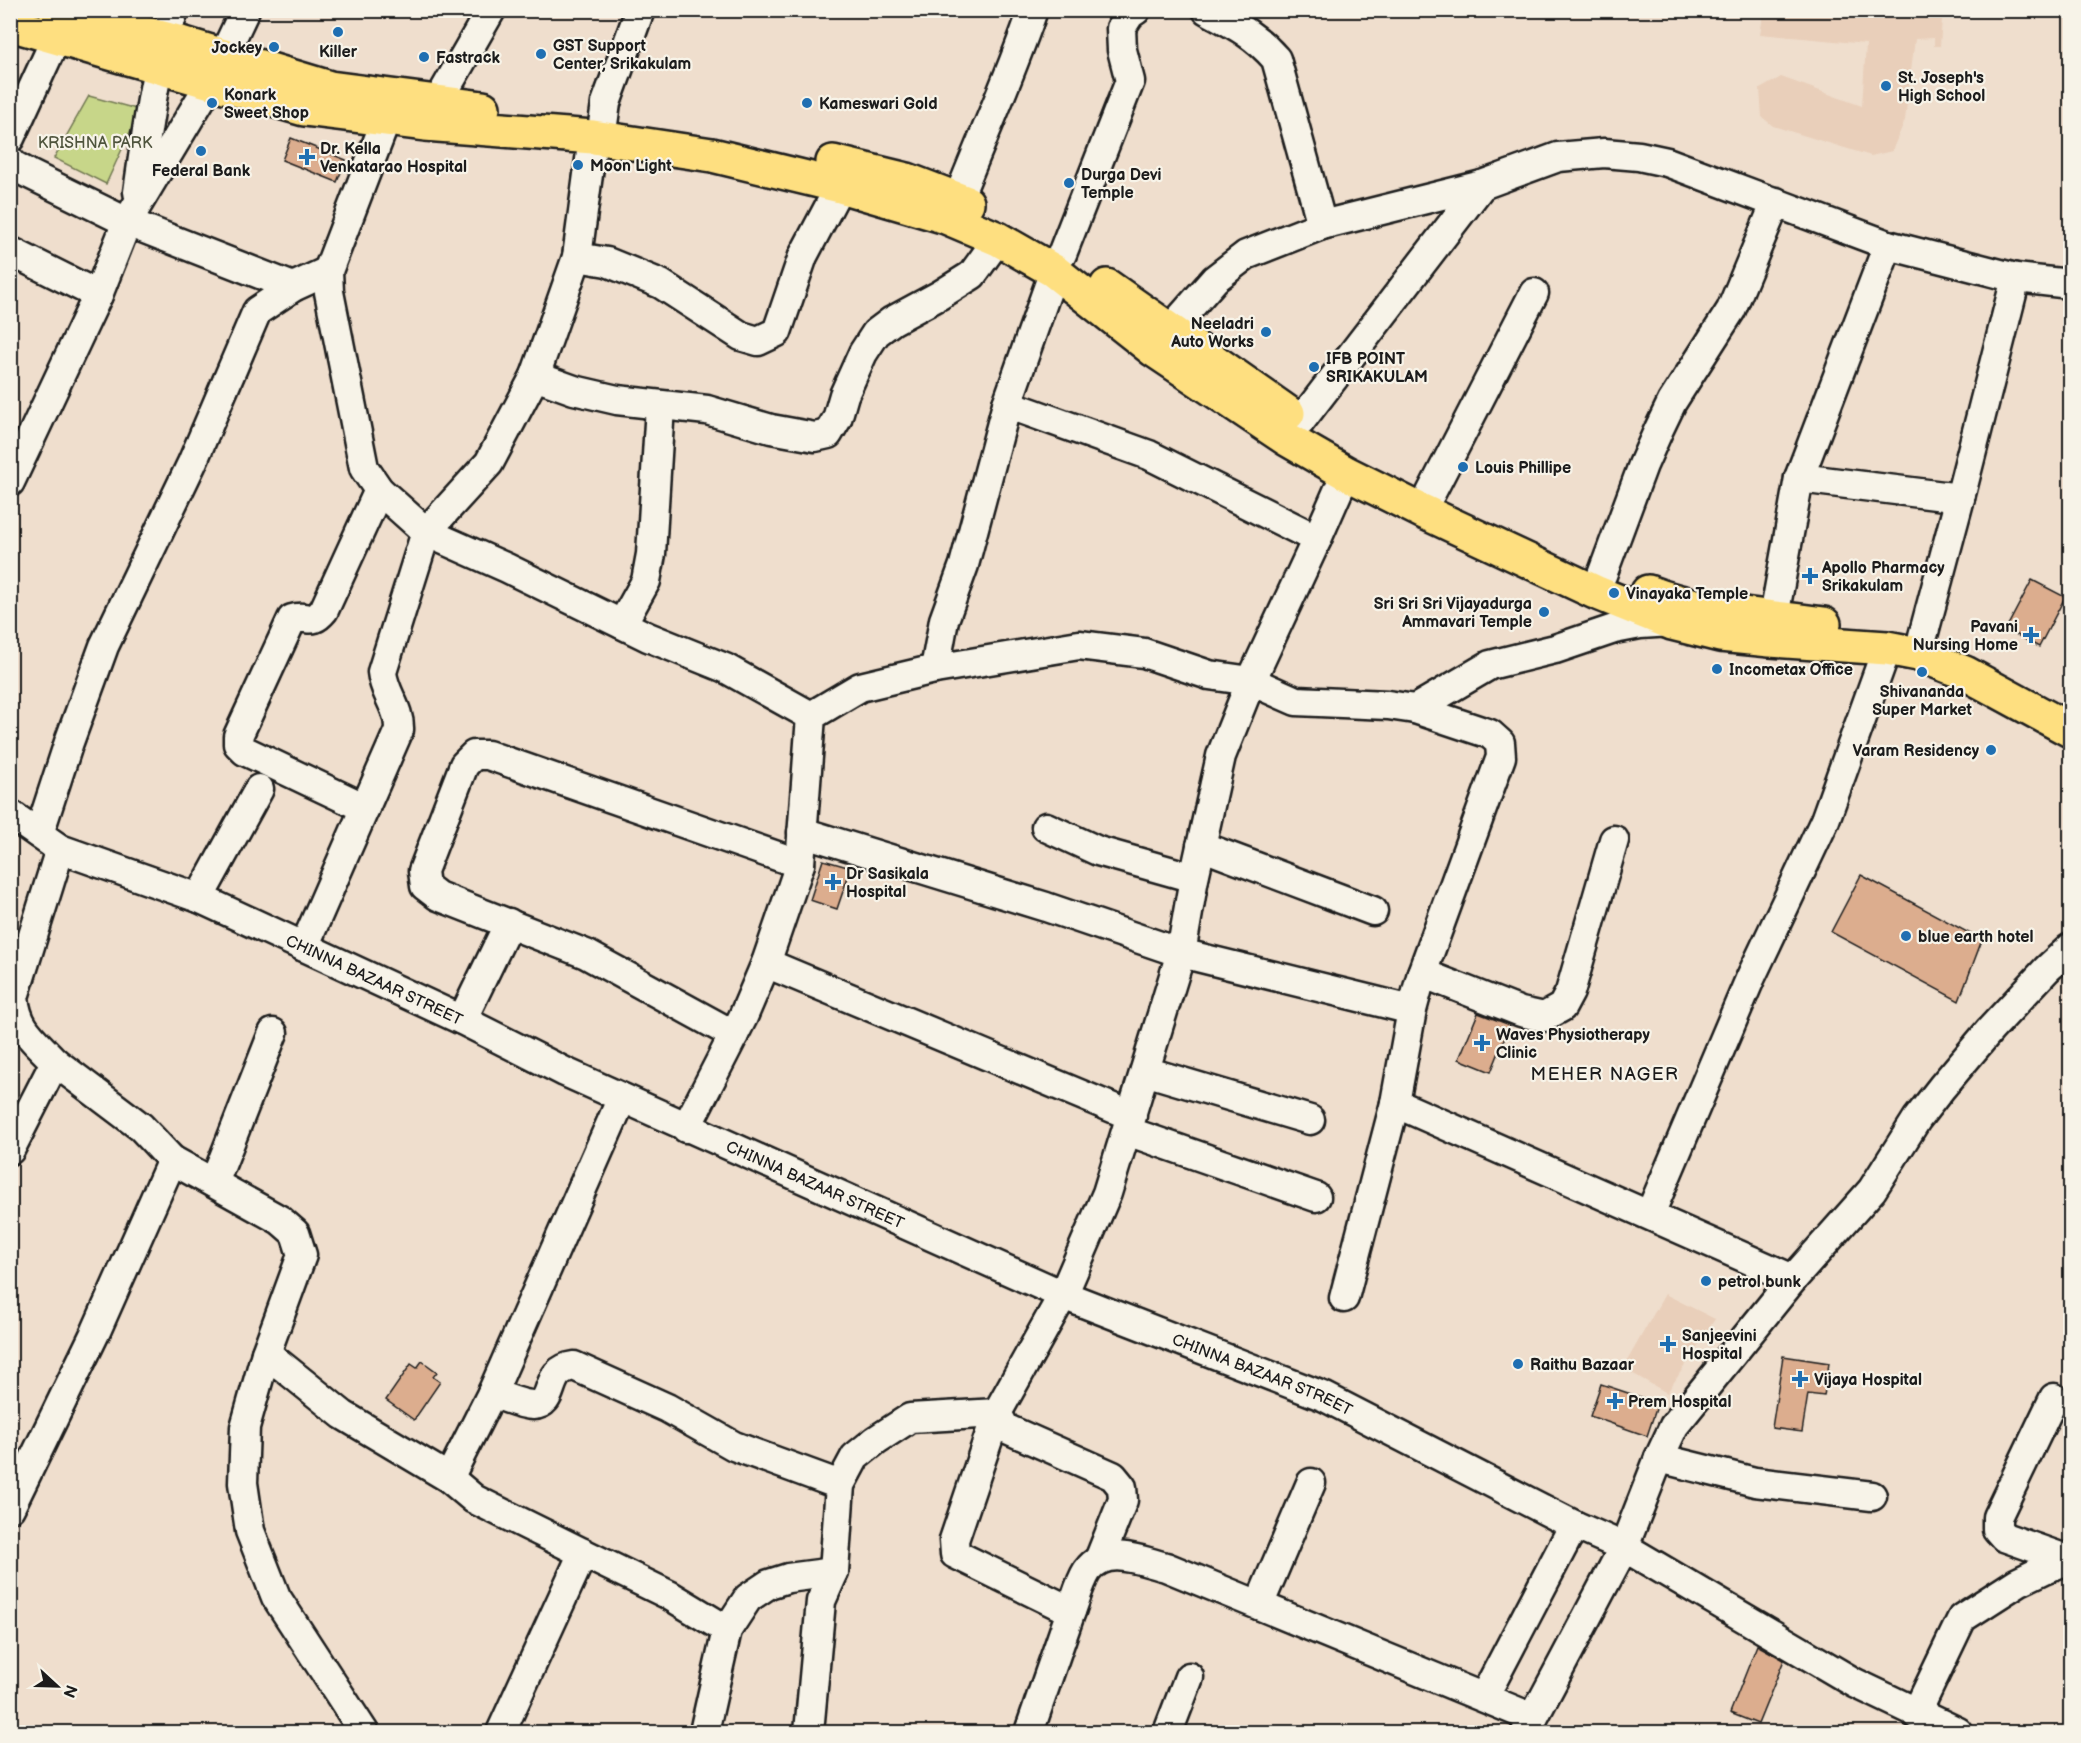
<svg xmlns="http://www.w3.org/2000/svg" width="2081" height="1743" font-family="'Balsamiq Sans',sans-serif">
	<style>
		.built { fill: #e9cfba }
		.green { fill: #c7d689; stroke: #727952; stroke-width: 1.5 }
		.building { fill: #dcad8e; stroke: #1c1c1c; stroke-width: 1.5 }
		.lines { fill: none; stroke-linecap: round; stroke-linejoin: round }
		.minor-casing { stroke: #1c1c1c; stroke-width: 33 }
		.major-casing { stroke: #1c1c1c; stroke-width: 38 }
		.minor { stroke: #f7f3e8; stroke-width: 28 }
		.major { stroke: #fedf80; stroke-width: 33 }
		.poi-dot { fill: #1f6fb2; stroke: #f7f3e8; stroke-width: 2 }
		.labels { text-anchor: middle; stroke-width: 4.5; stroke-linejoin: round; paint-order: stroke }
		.poi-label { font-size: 16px; font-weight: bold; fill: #1c1c1c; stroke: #f7f3e8; text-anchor: start }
		.park-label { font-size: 16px; fill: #4f543d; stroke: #f7f3e8 }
		.street-label { font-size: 16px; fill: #1c1c1c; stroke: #f7f3e8 }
		.neighbourhood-label { font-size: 18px; letter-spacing: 1.5px; fill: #1c1c1c; stroke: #f7f3e8 }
	</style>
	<rect width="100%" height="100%" fill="#efdecd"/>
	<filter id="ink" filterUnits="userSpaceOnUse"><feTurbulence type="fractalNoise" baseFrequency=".0167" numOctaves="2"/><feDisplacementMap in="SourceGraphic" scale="12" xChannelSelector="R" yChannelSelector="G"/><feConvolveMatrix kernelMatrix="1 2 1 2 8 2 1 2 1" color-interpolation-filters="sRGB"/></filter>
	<g filter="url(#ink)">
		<path class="built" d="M1868,10L1942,19L1940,46H1934V38L1915,39L1905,120L1892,151L1871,156L1773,126L1762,117L1760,89L1781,77L1862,106L1866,44L1760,34L1764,11Z
			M1665,1294L1715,1319L1667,1393L1623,1368Z"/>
		<path class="green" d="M89,96L140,110L106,184L54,158Z"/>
		<path class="building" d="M291,138L346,160L337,182L282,160Z
			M2032,580L2065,597L2039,647L2006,629Z
			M823,860L851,868L837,909L810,900Z
			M1861,875L1982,940L1959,1001L1831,932Z
			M1478,1013L1510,1025L1491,1072L1459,1059Z
			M1783,1356L1829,1363L1824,1396L1808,1394L1802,1432L1772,1428Z
			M422,1361L437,1372L433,1377L440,1382L414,1420L386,1400L411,1364L417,1368Z
			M1601,1384L1658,1403L1647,1436L1590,1416Z
			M1757,1645L1784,1660L1758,1724L1730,1713Z"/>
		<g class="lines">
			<g class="minor-casing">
				<g id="minor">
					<path d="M1207,10C1235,25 1255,35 1276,59L1322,225"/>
					<path d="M438,102L491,10"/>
					<path d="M386,120L328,271L329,292L364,468L379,490L426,532L507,568L648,637L725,668L811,716"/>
					<path d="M603,124L606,103L640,10"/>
					<path d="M593,137L577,257L535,376L574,390L617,400L707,410L771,429L815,437L828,434L837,419L844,395L863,353L876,333L892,321L940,295L972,275L998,239"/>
					<path d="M10,138L57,36"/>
					<path d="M10,161L13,165L29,174L127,222L293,287"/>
					<path d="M138,192C147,131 154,69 174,10"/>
					<path d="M958,199C983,136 1011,74 1033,10"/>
					<path d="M10,251L98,295"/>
					<path d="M1062,254L1130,81L1122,50L1121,28L1130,14L1136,10"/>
					<path d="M577,257L607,262L661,284L741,336L758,341L777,332L803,256L840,186"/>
					<path d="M1170,330L1215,279L1246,255L1322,225L1482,185L1558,157L1604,153L1639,156L1667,162L1888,245L2016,278L2070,284"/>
					<path d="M1007,404L1149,455L1317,539"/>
					<path d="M1300,422L1482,185"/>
					<path d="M1799,478L1960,498"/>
					<path d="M10,482L98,295L127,222L211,82L245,10"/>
					<path d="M1431,493L1534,293"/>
					<path d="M1602,575L1643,465L1659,429L1672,402L1731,310L1776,202"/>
					<path d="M1774,617L1799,478L1888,245"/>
					<path d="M1672,622L1640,624L1614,629L1555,649L1490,665L1415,709L1490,734L1500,743L1501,757L1422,973L1412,1010L1395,1103L1793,1279"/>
					<path d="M622,624L646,581L651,554L660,406"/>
					<path d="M1923,636L1960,498L2016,278"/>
					<path d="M935,669L944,620L964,565L1007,404L1054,271"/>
					<path d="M365,808L245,751L238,744V736L292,619C308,614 311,626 324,610L379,490"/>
					<path id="s1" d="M10,814L60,849L199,898L462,1020L565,1072L1063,1295L1325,1397L1574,1525L1624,1547L1855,1683L1958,1732"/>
					<path d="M1046,827L1098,851L1194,878"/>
					<path d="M802,832L1046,907L1181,953L1412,1010"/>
					<path d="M39,834L69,742L104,646L192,463L257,311L293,287L328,271"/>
					<path d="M1201,846L1373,911"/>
					<path d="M199,898L259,789"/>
					<path d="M304,947L399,730C400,708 384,694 382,672L426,532L489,463L535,376"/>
					<path d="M766,963L1132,1116"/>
					<path d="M1422,973L1521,1012L1544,1017L1562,1007L1570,992L1614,840"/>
					<path d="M462,1020L509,923"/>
					<path d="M734,1035L586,954L438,896L425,886L423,871L464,765L474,755H488L800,864"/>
					<path d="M1145,1071L1310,1120"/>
					<path d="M686,1128L743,1017L766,963L800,864L811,716L860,687L935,669L1079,645L1144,653L1209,675L1251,681L1296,701L1388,705L1415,709"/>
					<path d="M1127,1131L1316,1197"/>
					<path d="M10,1150L55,1062C34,1039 17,1030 14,997L60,849"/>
					<path d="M172,1160L280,1220L295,1233L302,1255L266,1353L245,1427L243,1483L250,1531L276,1597L364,1732"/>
					<path d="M214,1183L273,1033"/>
					<path d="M1650,1214L1750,979L1825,820L1887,648"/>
					<path d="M1344,1298L1395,1103"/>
					<path d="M266,1353L343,1415L449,1478L474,1499L583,1553"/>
					<path d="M492,1393L622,1098"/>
					<path d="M2054,1398L1997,1517V1529L2004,1537L2069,1560"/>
					<path d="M997,1413L954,1540L955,1554L1071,1611L1029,1732"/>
					<path d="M997,1413L1005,1428L1113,1476L1122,1487L1123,1500L1099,1560"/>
					<path d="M1659,1458L1755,1482L1872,1496"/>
					<path d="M449,1478L492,1393C504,1397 521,1405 533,1405C558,1404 542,1370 574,1366L667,1408L734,1446L840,1485"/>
					<path d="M10,1508L96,1331L172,1160L141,1127L55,1062"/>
					<path d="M1259,1605L1311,1483"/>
					<path d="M1071,1611C1076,1598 1080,1582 1087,1571C1106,1544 1141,1561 1166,1567L1533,1718"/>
					<path d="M1484,1697L1574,1525"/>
					<path d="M1916,1714L1962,1618L2018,1582L2045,1569L2070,1559"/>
					<path d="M501,1732L583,1553L669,1595L727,1630"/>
					<path d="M704,1732L727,1630L748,1598L769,1584L788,1578L834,1572"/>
					<path d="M809,1732L821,1601L834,1572L840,1485L855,1457L876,1440L910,1418L997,1413L1063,1295L1107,1193L1181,953L1194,878L1221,756L1251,681L1317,539L1346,473"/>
					<path d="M1168,1732L1189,1677"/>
					<path d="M1526,1732L1624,1547L1659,1458L1674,1426L1793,1279L1872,1190L1917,1119L1942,1087L1990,1030L2047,969L2070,948"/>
				</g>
			</g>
			<g class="major-casing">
				<path id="major" d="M56,10L181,43L330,88L483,108
					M10,24L304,109L425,124L593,137L712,155L840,186L946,217L998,239L1054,271L1154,350L1287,439L1346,473L1422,511L1595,592L1672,623L1720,635L1770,640L1887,648L1918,654L1965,673L2070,730
					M833,162L907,180L967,203
					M1107,286L1288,413
					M1648,592C1702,613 1767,616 1824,624"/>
			</g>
			<use href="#minor" class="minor"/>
			<use href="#major" class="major"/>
		</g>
	</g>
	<g class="poi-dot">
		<circle cx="338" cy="32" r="6"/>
		<circle cx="274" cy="47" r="6"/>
		<circle cx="541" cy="54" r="6"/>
		<circle cx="424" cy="57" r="6"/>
		<circle cx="1886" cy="86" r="6"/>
		<circle cx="212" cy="103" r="6"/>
		<circle cx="807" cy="103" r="6"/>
		<circle cx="201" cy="151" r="6"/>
		<path d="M304 148h6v6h6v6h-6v6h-6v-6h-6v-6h6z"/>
		<circle cx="578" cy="165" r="6"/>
		<circle cx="1069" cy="183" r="6"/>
		<circle cx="1266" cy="332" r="6"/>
		<circle cx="1314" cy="367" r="6"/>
		<circle cx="1463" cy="467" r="6"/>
		<path d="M1807 567h6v6h6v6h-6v6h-6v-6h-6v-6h6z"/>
		<circle cx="1614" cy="593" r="6"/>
		<circle cx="1544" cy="612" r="6"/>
		<path d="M2028 626h6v6h6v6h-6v6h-6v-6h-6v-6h6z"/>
		<circle cx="1717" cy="669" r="6"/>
		<circle cx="1922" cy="672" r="6"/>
		<circle cx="1991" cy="750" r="6"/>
		<path d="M830 873h6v6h6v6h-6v6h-6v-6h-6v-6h6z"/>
		<circle cx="1906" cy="936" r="6"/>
		<path d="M1479 1034h6v6h6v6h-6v6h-6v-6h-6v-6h6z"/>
		<circle cx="1706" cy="1281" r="6"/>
		<path d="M1665 1335h6v6h6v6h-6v6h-6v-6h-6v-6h6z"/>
		<circle cx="1518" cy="1364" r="6"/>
		<path d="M1797 1370h6v6h6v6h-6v6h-6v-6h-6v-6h6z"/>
		<path d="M1612 1392h6v6h6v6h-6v6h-6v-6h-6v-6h6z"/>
	</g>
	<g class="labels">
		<g class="poi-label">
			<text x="553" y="51">GST Support<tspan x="553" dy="18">Center, Srikakulam</tspan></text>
			<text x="262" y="53" text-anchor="end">Jockey</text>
			<text x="338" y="57" text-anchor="middle">Killer</text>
			<text x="436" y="63">Fastrack</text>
			<text x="1898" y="83">St. Joseph's<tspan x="1898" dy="18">High School</tspan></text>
			<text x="224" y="100">Konark<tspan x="224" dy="18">Sweet Shop</tspan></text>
			<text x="819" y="109">Kameswari Gold</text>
			<text x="320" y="154">Dr. Kella<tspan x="320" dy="18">Venkatarao Hospital</tspan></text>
			<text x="590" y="171">Moon Light</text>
			<text x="201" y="176" text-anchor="middle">Federal Bank</text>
			<text x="1081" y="180">Durga Devi<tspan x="1081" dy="18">Temple</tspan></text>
			<text x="1254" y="329" text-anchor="end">Neeladri<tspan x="1254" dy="18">Auto Works</tspan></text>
			<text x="1326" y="364">IFB POINT<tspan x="1326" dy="18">SRIKAKULAM</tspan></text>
			<text x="1475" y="473">Louis Phillipe</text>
			<text x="1822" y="573">Apollo Pharmacy<tspan x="1822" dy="18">Srikakulam</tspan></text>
			<text x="1626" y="599">Vinayaka Temple</text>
			<text x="1532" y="609" text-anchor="end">Sri Sri Sri Vijayadurga<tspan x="1532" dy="18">Ammavari Temple</tspan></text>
			<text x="2018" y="632" text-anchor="end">Pavani<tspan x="2018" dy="18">Nursing Home</tspan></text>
			<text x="1729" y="675">Incometax Office</text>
			<text x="1922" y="697" text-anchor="middle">Shivananda<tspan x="1922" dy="18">Super Market</tspan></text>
			<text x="1979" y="756" text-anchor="end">Varam Residency</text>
			<text x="846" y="879">Dr Sasikala<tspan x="846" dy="18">Hospital</tspan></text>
			<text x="1918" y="942">blue earth hotel</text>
			<text x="1496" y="1040">Waves Physiotherapy<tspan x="1496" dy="18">Clinic</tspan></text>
			<text x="1718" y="1287">petrol bunk</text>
			<text x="1682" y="1341">Sanjeevini<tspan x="1682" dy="18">Hospital</tspan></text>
			<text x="1530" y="1370">Raithu Bazaar</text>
			<text x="1814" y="1385">Vijaya Hospital</text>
			<text x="1628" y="1407">Prem Hospital</text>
		</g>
		<g class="park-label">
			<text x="95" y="148">KRISHNA PARK</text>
		</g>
		<g class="street-label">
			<text dy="6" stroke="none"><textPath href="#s1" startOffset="402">CHINNA BAZAAR STREET</textPath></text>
			<text dy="6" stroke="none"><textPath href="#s1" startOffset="888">CHINNA BAZAAR STREET</textPath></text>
			<text dy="6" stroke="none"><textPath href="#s1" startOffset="1374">CHINNA BAZAAR STREET</textPath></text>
		</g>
		<g class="neighbourhood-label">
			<text x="1605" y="1080">MEHER NAGER</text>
		</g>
	</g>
	<rect width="2081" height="1743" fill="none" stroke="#f7f3e8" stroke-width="36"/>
	<rect x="18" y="18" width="2045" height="1707" fill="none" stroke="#1c1c1c" stroke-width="2" filter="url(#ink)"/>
	<g transform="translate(57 1686) rotate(112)" stroke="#f7f3e8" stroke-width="4.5" paint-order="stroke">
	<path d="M0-4.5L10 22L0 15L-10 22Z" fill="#1c1c1c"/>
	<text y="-9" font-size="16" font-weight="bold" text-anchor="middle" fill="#1c1c1c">N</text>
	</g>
</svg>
